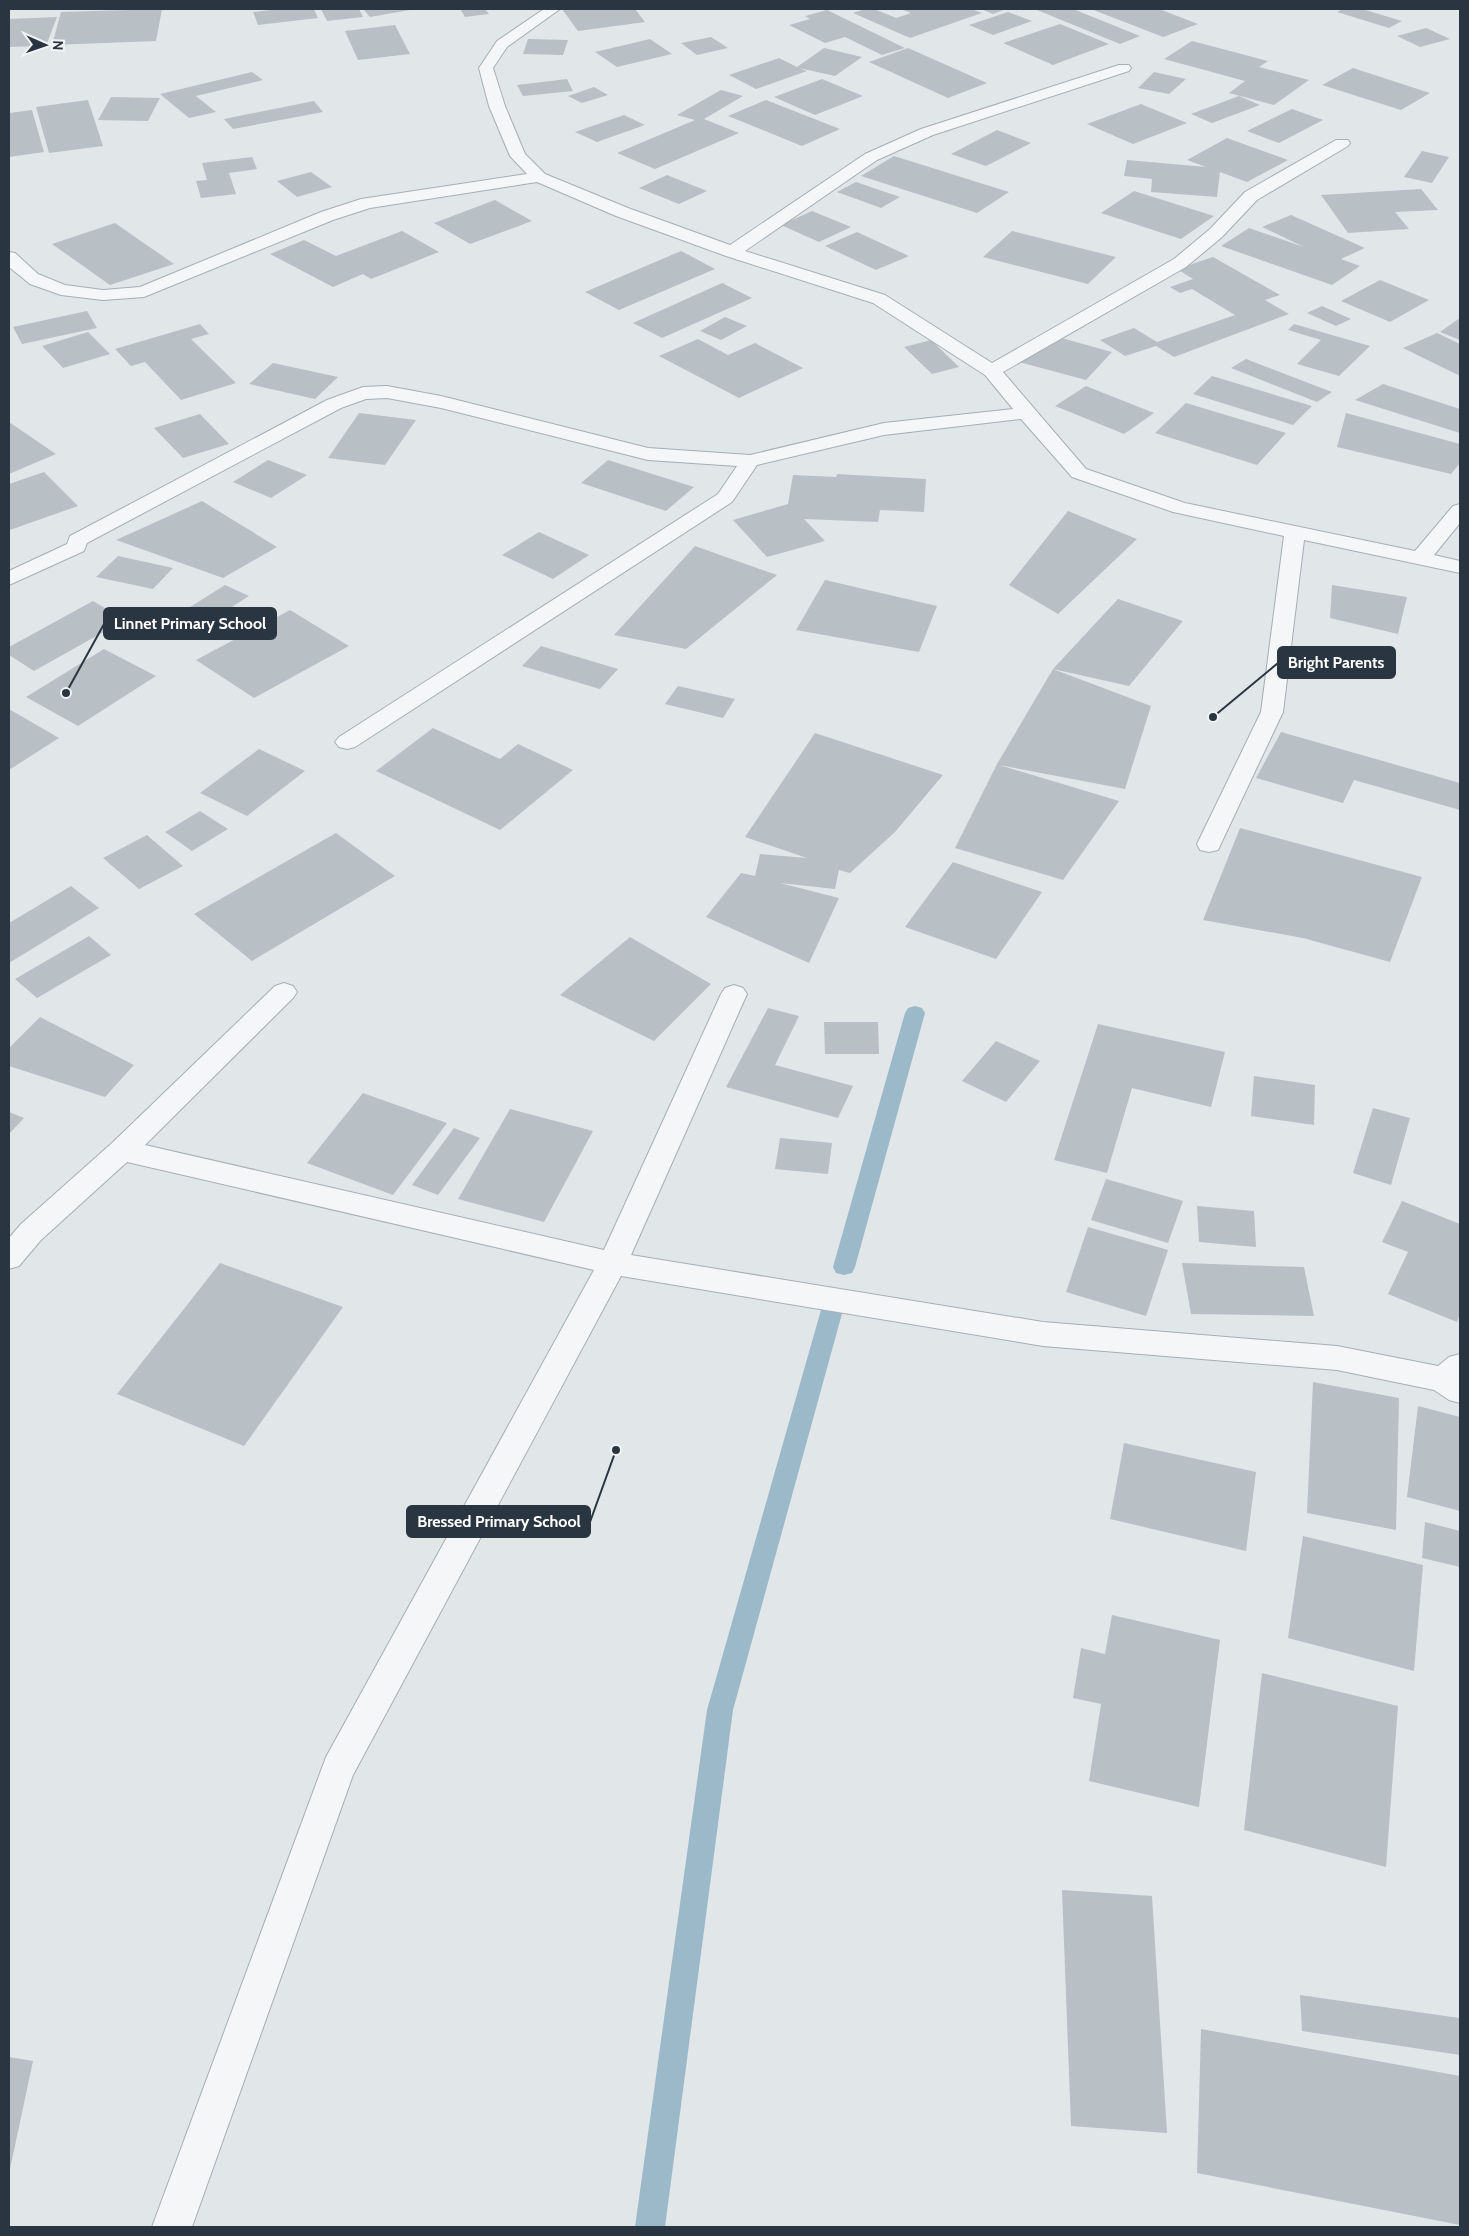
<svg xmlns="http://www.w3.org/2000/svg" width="1469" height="2236" font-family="Cabin,sans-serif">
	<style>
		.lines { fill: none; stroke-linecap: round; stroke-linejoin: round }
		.stream { fill: #9cb9c9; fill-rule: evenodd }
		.building { fill: #b8c0c6 }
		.minor-casing { stroke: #a6aeb3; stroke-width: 2 }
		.minor { fill: #f4f6f8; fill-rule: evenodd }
		.leader { fill: none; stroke: #293641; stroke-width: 2 }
		.callout-dot { fill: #293641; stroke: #f0f4f7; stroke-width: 2 }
		.callout { fill: #293641; stroke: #293641; stroke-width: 2 }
		.callout-label { font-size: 16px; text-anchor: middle; font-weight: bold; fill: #fff }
	</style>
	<rect width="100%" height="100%" fill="#e1e6e9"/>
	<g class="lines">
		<path class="stream" d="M915,1006L922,1008L925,1013L855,1267L852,1273L844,1275L836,1273L833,1267L905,1013L908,1008Z
			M832,1301L840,1304L843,1310L733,1710L665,2227H635L707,1710L821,1310L824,1304Z"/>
	</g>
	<path class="building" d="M162,9L156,41L52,45L61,12Z
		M278,9H314L318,18L258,25L253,12Z
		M321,9H359L363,17L327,21Z
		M363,9H408L410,10L370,17Z
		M460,9H485L489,14L465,17Z
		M562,9H635L645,22L578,31Z
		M865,9H874L896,18L911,13L901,9H971L982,13L910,38L853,13Z
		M981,9H1006L993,14Z
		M1041,9H1073L1140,36L1120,44L1037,10Z
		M1091,9H1159L1198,24L1163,37Z
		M1343,9H1362L1402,21L1389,28L1337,12Z
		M827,10L905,48L882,55L845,37L825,43L789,25L810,19L805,16Z
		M1008,12L1032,21L993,35L969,25Z
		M57,17L46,46L9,47V19Z
		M1060,24L1109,44L1053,65L1003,43Z
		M395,25L410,54L358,60L345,31Z
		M1426,28L1450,39L1420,47L1397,36Z
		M711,37L728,48L697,55L681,43Z
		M528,39L568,40L563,55L523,54Z
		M650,39L672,54L617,67L595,52Z
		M1192,41L1268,61L1259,67L1309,80L1274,105L1229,93L1245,81L1164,59Z
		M824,48L862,57L835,76L799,68L807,71L756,89L729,75L779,58L797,67Z
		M908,48L987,83L948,98L869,62Z
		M1353,68L1430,93L1401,110L1322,85Z
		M252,72L263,80L196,96L216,112L189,118L160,94Z
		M1154,72L1186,79L1169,94L1138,88Z
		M567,79L573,91L523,96L517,85Z
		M822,79L863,96L815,115L774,97Z
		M594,87L608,95L582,103L568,96Z
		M721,90L743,96L704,119L739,133L655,169L617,153L695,120L677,115Z
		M1239,96L1260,105L1212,123L1191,114Z
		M111,97L160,98L148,121L98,120Z
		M88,100L103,146L49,153L36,107Z
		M766,100L840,129L802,146L728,116Z
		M314,101L323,112L233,129L224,119Z
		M1141,104L1187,123L1133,144L1087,124Z
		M1292,109L1323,120L1279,143L1247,131Z
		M32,110L44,152L9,157V113Z
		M624,115L645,125L597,142L575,132Z
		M997,130L1031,143L986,166L951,154Z
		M1227,138L1288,160L1247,182L1220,172L1217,197L1151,192L1152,179L1124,176L1127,160L1206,167L1187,160Z
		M1422,151L1449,157L1432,183L1404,177Z
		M894,156L1009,192L977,213L861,176Z
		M252,157L257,169L229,173L236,194L201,198L196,181L207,180L202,163Z
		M311,172L332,187L297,197L277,181Z
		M667,175L707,191L679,204L639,188Z
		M856,182L900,197L881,208L837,192Z
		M1421,189L1438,210L1395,212L1409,229L1348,233L1321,195Z
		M1134,191L1214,216L1181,239L1101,213Z
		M495,200L532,221L470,244L434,223Z
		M812,211L851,227L819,242L781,225Z
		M1291,215L1365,248L1341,259L1360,266L1332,285L1221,246L1249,228L1304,247L1262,227Z
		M115,223L174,264L110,285L52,244Z
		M402,231L439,252L371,279L363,274L333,287L270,254L304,240L336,256Z
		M1012,231L1116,257L1088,284L983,257Z
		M857,232L909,256L876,270L825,246Z
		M681,251L715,269L619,310L585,292Z
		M1213,257L1280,295L1265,300L1289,314L1174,357L1156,346L1125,356L1100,340L1134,328L1157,342L1235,315L1192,289L1180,293L1170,287L1193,279L1177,269Z
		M1380,280L1429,300L1390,322L1341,301Z
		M722,283L752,298L662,338L633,323Z
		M1322,306L1351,319L1336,326L1307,313Z
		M87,311L97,328L22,344L13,327Z
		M725,317L747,326L721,340L700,331Z
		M1460,318V340L1440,332Z
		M200,324L209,334L191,339L236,383L181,400L145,362L131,366L115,349Z
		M1294,324L1370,346L1339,376L1297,364L1321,340L1288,330Z
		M88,332L110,354L63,368L42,346Z
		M1437,333L1460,344V376L1403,348Z
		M1047,334L1112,352L1086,380L1019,362Z
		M698,339L728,355L755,343L803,368L739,398L659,356Z
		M931,340L959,367L932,374L904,347Z
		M1246,359L1332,392L1317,402L1231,368Z
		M273,363L338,377L315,399L249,384Z
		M1212,376L1312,406L1293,425L1193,394Z
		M1383,384L1460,409V433L1355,400Z
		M1086,386L1154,413L1124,434L1055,406Z
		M1186,403L1286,433L1257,465L1155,433Z
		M359,413L416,420L385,465L328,458Z
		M1346,413L1460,444V463L1451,474L1337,447Z
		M200,414L229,444L183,458L154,428Z
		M9,422L56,454L9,474Z
		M268,460L307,475L271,498L233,482Z
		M608,460L694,487L666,511L581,483Z
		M44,472L78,506L10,530L9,484Z
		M837,474L926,479L924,512L880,510L878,522L804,519L825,541L767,557L733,520L788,504L793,475L836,477Z
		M202,501L277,547L223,578L116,540Z
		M1068,511L1137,539L1058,614L1009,585Z
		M539,532L589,555L553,579L502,555Z
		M695,546L777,575L686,649L614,635Z
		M118,556L173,568L153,589L96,577Z
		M825,580L937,606L919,652L796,630Z
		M225,585L249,596L199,628L176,616Z
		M1332,585L1407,597L1398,634L1330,618Z
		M1118,599L1183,621L1129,686L1053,669L1151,706L1125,789L999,765L1119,801L1063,880L955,848L997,764L1053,669Z
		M93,601L125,620L34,671L9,655V647Z
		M290,610L349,646L254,698L196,660Z
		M541,646L618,669L600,689L522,666Z
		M104,649L156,676L78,726L26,697Z
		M678,686L735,699L723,718L665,704Z
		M9,709L59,738L9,770Z
		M433,728L500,759L518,744L573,770L500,830L376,771Z
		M1281,732L1460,783V810L1354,780L1343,803L1256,778Z
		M815,733L943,775L895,832L850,873L839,870L835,889L780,883L839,898L809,963L706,917L741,873L755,876L760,854L807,858L745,837Z
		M259,749L305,771L247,816L200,793Z
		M200,811L228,829L192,851L165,832Z
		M1240,828L1422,877L1390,962L1303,938L1203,920Z
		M336,833L395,876L252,961L194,914Z
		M147,835L183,866L139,889L103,858Z
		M953,862L1042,892L996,959L905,927Z
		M71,886L99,908L9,963V923Z
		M89,936L111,955L37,998L15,979Z
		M630,937L711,984L654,1041L560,995Z
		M768,1008L799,1016L775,1065L853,1086L838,1118L726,1087Z
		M40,1017L134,1065L105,1097L9,1066V1048Z
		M824,1022H878L879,1054H825Z
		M1098,1024L1225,1052L1211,1107L1132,1088L1107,1173L1054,1160Z
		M996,1041L1040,1061L1006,1102L962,1081Z
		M1254,1076L1315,1085L1314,1125L1251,1116Z
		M363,1093L447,1123L393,1195L307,1163Z
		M1373,1108L1410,1118L1391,1185L1353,1173Z
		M510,1109L593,1131L544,1222L458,1199Z
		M9,1112L24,1118L9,1134Z
		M454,1128L480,1138L438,1195L412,1185Z
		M780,1138L832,1143L828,1174L775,1169Z
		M1106,1179L1183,1201L1168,1243L1091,1220Z
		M1402,1201L1460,1224V1314L1457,1322L1388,1294L1408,1252L1382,1242Z
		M1197,1206L1254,1211L1256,1247L1199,1242Z
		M1088,1227L1168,1250L1146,1316L1066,1292Z
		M220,1263L343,1307L244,1446L117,1394Z
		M1182,1263L1304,1267L1314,1316L1191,1314Z
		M1313,1382L1399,1398L1396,1530L1307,1513Z
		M1418,1406L1460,1417V1511L1407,1497Z
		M1124,1443L1256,1472L1246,1551L1110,1519Z
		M1425,1522L1460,1531V1567L1422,1558Z
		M1303,1536L1423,1565L1414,1671L1288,1638Z
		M1112,1615L1220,1640L1199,1807L1089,1781L1101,1704L1073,1698L1081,1648L1105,1654Z
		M1262,1673L1398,1706L1386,1867L1244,1830Z
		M1062,1890L1152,1896L1167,2133L1071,2126Z
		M1300,1995L1459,2018L1460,2055L1302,2031Z
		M1201,2029L1460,2076V2225L1197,2173Z
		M9,2057L33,2061L10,2169H9Z"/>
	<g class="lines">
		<g class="minor-casing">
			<path id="minor" d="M544,9H560L507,47L493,68L505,106L525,154L545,174L628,208L730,245L865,154L921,129L1119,65H1129L1131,68L1129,71L933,135L877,160L745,251L885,295L992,363L1174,259L1210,229L1245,192L1336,140H1348L1350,143L1348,146L1257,200L1222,237L1186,267L1003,372L1086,469L1185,503L1415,551L1453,506L1460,504V523L1434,555L1460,561V573L1304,540L1283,712L1218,850L1209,852L1200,850L1197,844L1261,712L1284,536L1173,512L1072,477L1021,419L884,435L757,465L732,502L355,747L347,749L339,747L335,742L339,737L718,494L737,466L648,460L441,408L387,398L366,399L341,408L87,543L84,551L9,585V571L67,544L70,536L327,400L363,387L387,386L441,396L648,448L750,455L884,423L1013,409L985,375L873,303L726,256L616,216L537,182L370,208L333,220L144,297L103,300L61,295L30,284L9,267V252L15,253L38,274L65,285L103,290L140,287L321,212L361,199L527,174L510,156L489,106L479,68L497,41Z
				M284,983L293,986L297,992L293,998L145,1145L604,1250L721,994L725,988L734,985L743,988L747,994L631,1255L1043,1322L1337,1346L1438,1366L1449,1357L1460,1354V1403L1449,1400L1434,1390L1337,1370L1043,1346L621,1276L353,1775L192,2227H152L326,1757L594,1270L127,1162L41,1240L19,1266L9,1269V1238L21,1224L112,1143L275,986Z"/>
		</g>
		<use href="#minor" class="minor"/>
	</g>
	<path class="leader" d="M66 693L104 624M1213 717L1278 663M616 1450L590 1522"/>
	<g class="callout-dot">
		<circle cx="66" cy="693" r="5"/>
		<circle cx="1213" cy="717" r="5"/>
		<circle cx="616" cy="1450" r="5"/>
	</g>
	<g class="callout">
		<rect x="104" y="608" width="172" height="31" rx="5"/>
		<rect x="1278" y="647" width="117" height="31" rx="5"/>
		<rect x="407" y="1506" width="183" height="31" rx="5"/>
	</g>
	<g class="callout-label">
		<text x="190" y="629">Linnet Primary School</text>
		<text x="1336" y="668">Bright Parents</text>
		<text x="499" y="1527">Bressed Primary School</text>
	</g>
	<rect width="1469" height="2236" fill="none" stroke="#293641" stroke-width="20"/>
	<g transform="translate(45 45) rotate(92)" stroke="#f0f4f7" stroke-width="4" paint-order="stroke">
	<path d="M0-4L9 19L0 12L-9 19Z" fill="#293641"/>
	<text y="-8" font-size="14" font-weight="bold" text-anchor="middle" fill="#293641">N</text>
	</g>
</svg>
